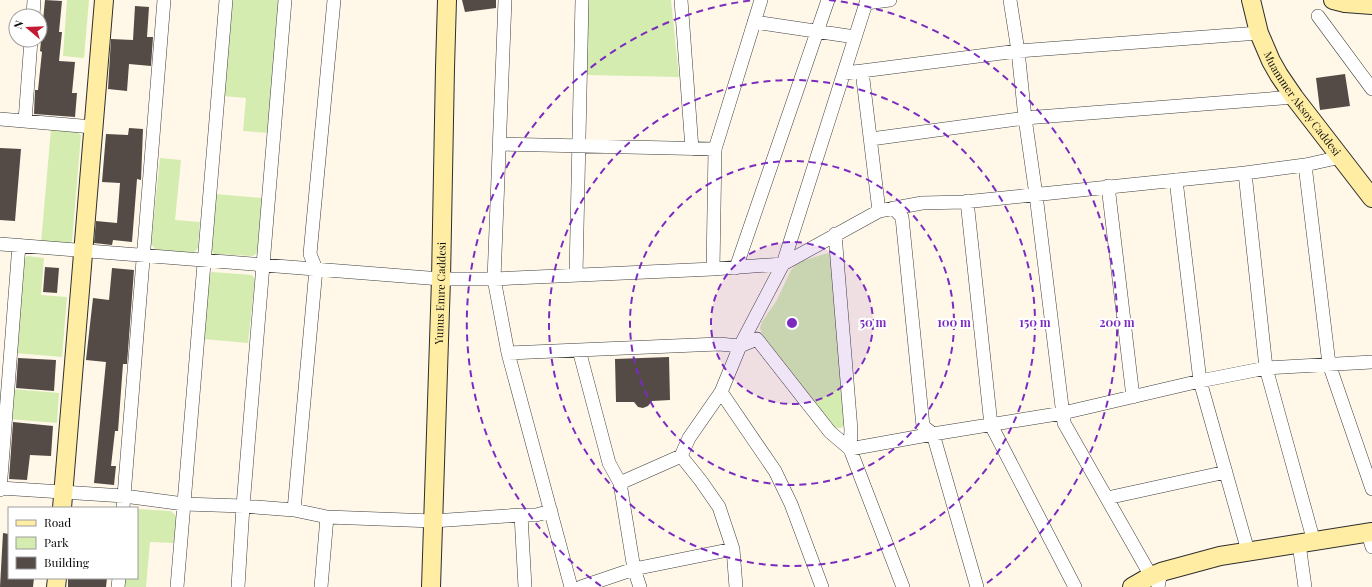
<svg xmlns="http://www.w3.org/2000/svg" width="1372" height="587" font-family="'Playfair Display',serif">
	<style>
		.green { fill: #d4ecaf }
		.building { fill: #544a46 }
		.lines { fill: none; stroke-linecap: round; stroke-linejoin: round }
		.street-casing { stroke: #3e3e3e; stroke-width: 14 }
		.secondary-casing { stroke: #2d2d2d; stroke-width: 20 }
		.street { stroke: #fff; stroke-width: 13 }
		.secondary { stroke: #ffeda3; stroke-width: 18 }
		.ring { fill: none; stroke: #7b2cbf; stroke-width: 2; stroke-dasharray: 7 5 }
		.labels { text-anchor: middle; stroke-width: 4; stroke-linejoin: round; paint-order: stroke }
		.street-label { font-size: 11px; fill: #0b0b0b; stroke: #fff }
		.centre { fill: #7b2cbf; stroke: #fff; stroke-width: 2 }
		.ring-label { font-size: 12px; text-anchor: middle; font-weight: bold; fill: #7b2cbf; stroke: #fff; stroke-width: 4; stroke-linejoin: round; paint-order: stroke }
	</style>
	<rect width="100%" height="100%" fill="#fff8e8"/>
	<path class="green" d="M67,0H89L84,58L63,56Z
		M231,0H278L268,133L243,131L246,98L223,96Z
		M587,0H671L679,77L586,75Z
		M51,129L77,132L81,135L72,241L69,245L41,243Z
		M160,158L181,160L175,220L200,222L198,248L193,253L156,250L151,244Z
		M215,194L262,198L257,253L253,256L214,254L211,250Z
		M828,253L831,257L846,423L841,428H836L831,424L762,334L760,328L762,322L777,300L791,270L799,262Z
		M27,256L44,258L41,295L67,297L62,357L15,353L22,261Z
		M212,272L252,275L255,279L248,343L203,339L208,276Z
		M12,389L59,393L57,423L9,419Z
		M137,509L171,511L176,516L174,543L150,542L146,587H124L125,578H137Z"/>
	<path class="building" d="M45,0L62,1L59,32H62L59,61L75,62L72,93H77L75,117L34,114L35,90H38L42,52L40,51Z
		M462,0H496V8L465,12Z
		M135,6L149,7L147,37H153L151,66L129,64L127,91L108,89L111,39L133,40Z
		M1345,74L1350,106L1320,110L1316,78Z
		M129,128L143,129L141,180L137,179L132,242L113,240L112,245L94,243L96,221L117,223L120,183L102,182L106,134L128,135Z
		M0,148L21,149L15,221L0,220Z
		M45,267L59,268L57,293L43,292Z
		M112,268L134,270L127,364H123L118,431H115L111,466H116L114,485L94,483L106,362L86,360L93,298L109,300Z
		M669,357L670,400L652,401L648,406L643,408L638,407L634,402H616L615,359Z
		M18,358L56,360L54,391L16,388Z
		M13,422L53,426L51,456L30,455L27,480L9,479Z
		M3,533L9,534V578H34L33,587H0Z
		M68,578H107L106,587H68Z"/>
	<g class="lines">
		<g class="street-casing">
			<path id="street" d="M505,0L494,279L508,353L571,587
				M681,0L692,149
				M1010,0L1018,51L1025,118L1036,195L1064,423L1151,576
				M866,3L890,0
				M33,16L34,0
				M1318,16L1372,89
				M754,22L855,37
				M862,71L879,211
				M844,73L862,71L1018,51L1259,33
				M0,119L93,127
				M25,121L31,40
				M871,139L1025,118L1294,97
				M499,144L715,149
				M1305,165L1329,364L1372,489
				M1245,173L1266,368L1314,542
				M1176,180L1200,381L1248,551
				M1108,186L1133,397
				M967,201L991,425L1075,587
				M893,208L902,217L923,426L933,434L977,587
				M835,234L851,430L850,449L903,587
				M0,244L441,279H494L713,269L783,264L879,211L922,203L964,202L1245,173L1305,165L1341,157
				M736,268L828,0
				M713,269L715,149L761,0
				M576,275L582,0
				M579,350L609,463L620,483L634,569L640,587
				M508,353L719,344L740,346L757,339L830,432L850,449L933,434L1063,413L1200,381L1266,368L1372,362
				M721,392L775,471L791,504L822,587
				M681,456L701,481L719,507L733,549L736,587
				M620,483L681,456L689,438L721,392L740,346L783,264L867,0
				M0,488L124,496L184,504L243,506L294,510L327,517L433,521L521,515H536L551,511
				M0,490L19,245
				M1107,498L1226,472
				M123,508L164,0
				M294,510L316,269L310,254L334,0
				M521,515L525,587
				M1368,533L1372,547
				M1299,544L1305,587
				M118,587L119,578
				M177,587L226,0
				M238,587L243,506L285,0
				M321,587L327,517
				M581,587L634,569L733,549
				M1158,587L1161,572"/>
		</g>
		<g class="secondary-casing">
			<g id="secondary">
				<path id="s1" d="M1251,0L1259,33L1271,61L1279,75L1294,97L1372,198"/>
				<path d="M1333,0L1345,3L1372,5"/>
				<path d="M62,508L104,0"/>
				<path d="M56,587L57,578"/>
				<path id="s2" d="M431,587L441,279L445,68L447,0"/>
				<path d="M1132,587L1151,576L1161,572L1220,556L1372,532"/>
			</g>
		</g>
		<use href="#street" class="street"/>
		<use href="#secondary" class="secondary"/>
	</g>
	<circle cx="792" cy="323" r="81" fill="#7b2cbf" fill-opacity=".12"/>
	<g class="ring">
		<circle cx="792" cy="323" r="81"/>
		<circle cx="792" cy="323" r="162"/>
		<circle cx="792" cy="323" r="243"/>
		<path d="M601 586A325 325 0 0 1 755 0M829 0A325 325 0 0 1 983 586"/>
	</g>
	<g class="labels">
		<g class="street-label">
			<text dy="4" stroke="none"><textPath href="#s1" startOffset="117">Muammer Aksoy Caddesi</textPath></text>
			<text dy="4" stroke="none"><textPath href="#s2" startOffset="294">Yunus Emre Caddesi</textPath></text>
		</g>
	</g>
	<circle cx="792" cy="323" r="6" class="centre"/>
	<g class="ring-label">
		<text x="873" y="327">50 m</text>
		<text x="954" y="327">100 m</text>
		<text x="1035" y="327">150 m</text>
		<text x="1117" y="327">200 m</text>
	</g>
	<rect x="8" y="507" width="130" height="72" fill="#ffffff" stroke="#9d9d9d"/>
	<rect x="16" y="520" width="20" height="6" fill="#ffeda3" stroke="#9d9d9d"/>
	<text x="44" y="527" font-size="12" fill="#0b0b0b">Road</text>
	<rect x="16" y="537" width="20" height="12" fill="#d4ecaf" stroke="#9d9d9d"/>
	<text x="44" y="547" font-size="12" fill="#0b0b0b">Park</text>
	<rect x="16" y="557" width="20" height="12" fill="#544a46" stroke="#9d9d9d"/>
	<text x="44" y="567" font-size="12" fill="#0b0b0b">Building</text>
	<g transform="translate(28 28) rotate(289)"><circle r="19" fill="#ffffff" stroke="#9d9d9d"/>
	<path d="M0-3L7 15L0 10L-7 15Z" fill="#c41930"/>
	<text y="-6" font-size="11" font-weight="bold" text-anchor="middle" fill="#0b0b0b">N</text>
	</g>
</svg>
